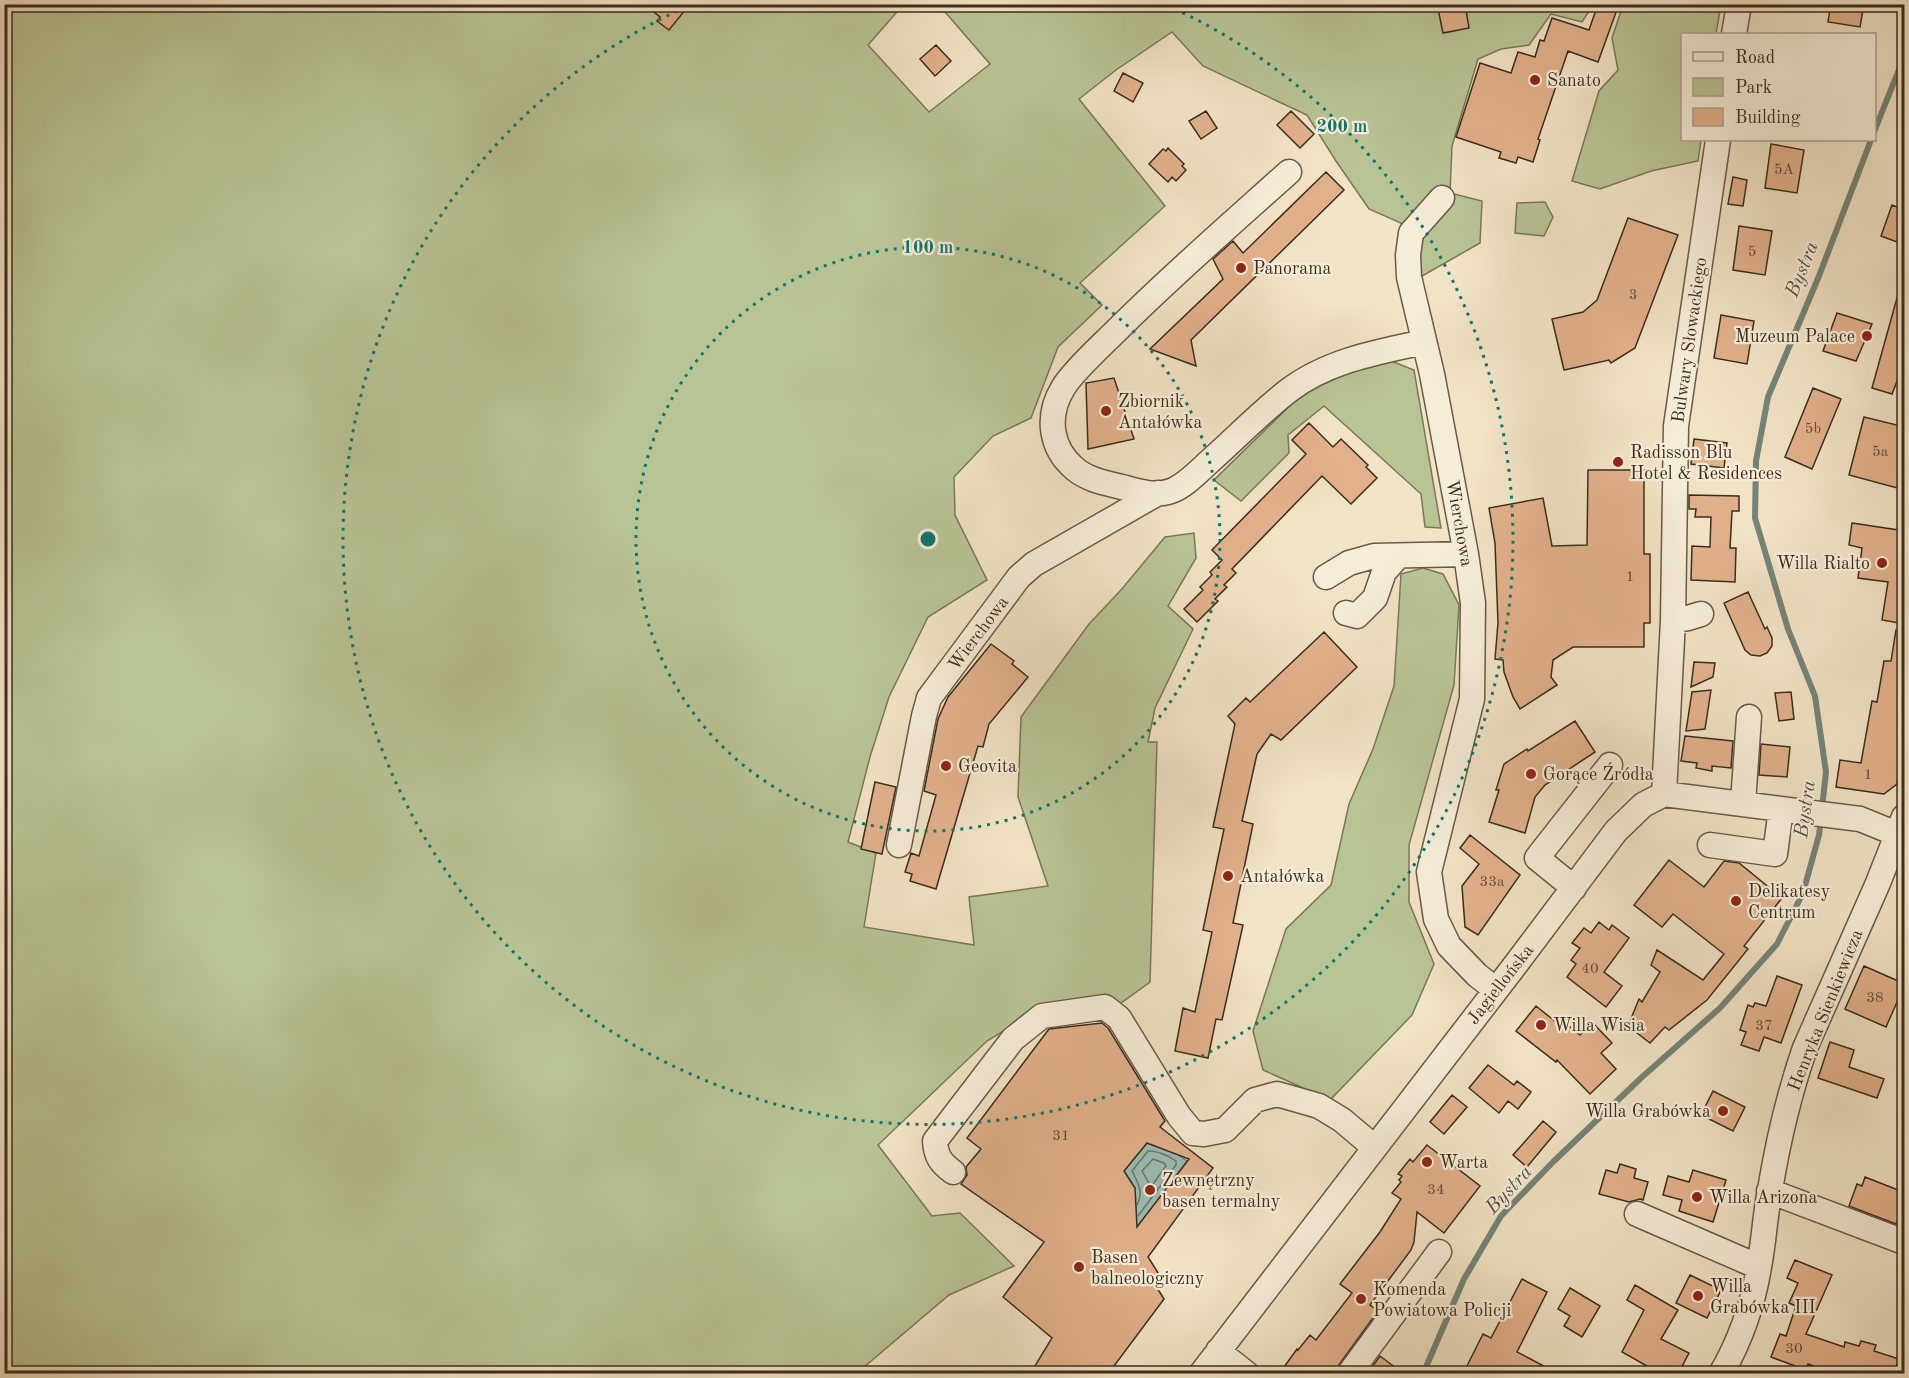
<svg xmlns="http://www.w3.org/2000/svg" width="1909" height="1378" font-family="'Old Standard TT',serif">
	<style>
		.green { fill: #b9c495; stroke: #7a7859; stroke-width: 1.5 }
		.water { fill: #9bbeb5; stroke: #758478; stroke-width: 1.5 }
		.lines { fill: none; stroke-linecap: round; stroke-linejoin: round }
		.shore { stroke: #6c7569; stroke-width: 1.5 }
		.stream { stroke: #758478; stroke-width: 6 }
		.building { fill: #e1b18b; stroke: #3c2c1d; stroke-width: 1.5; fill-rule: evenodd }
		.minor-casing { stroke: #695a47; stroke-width: 27 }
		.minor { stroke: #f6edd9; stroke-width: 24 }
		.ring { fill: none; stroke: #0f766e; stroke-width: 3; stroke-dasharray: 3 6 }
		.poi-dot { fill: #8f2418; stroke: #f6edd9; stroke-width: 2 }
		.labels { text-anchor: middle; stroke-width: 4.5; stroke-linejoin: round; paint-order: stroke }
		.number-label { font-size: 15px; fill: #654d38 }
		.poi-label { font-size: 18px; fill: #3c2c1d; stroke: #f6edd9; text-anchor: start }
		.street-label { font-size: 18px; fill: #3c2c1d; stroke: #f6edd9 }
		.water-label { font-size: 20px; font-style: italic; fill: #545043; stroke: #f6edd9 }
		.centre { fill: #0f766e; stroke: #f6edd9; stroke-width: 3 }
		.ring-label { font-size: 18px; text-anchor: middle; font-weight: bold; fill: #0f766e; stroke: #f6edd9; stroke-width: 4.5; stroke-linejoin: round; paint-order: stroke }
	</style>
	<rect width="100%" height="100%" fill="#f1e3c5"/>
	<filter id="stains"><feTurbulence type="fractalNoise" baseFrequency=".00333" numOctaves="4"/><feColorMatrix values="0 0 0 0 .2 0 0 0 0 .09 0 0 0 0 .02 0 0 0 .5 -.17"/></filter>
	<radialGradient id="worn" r=".72"><stop offset=".6" stop-color="#630" stop-opacity="0"/><stop offset="1" stop-color="#630" stop-opacity=".3"/></radialGradient>
	<path class="green" d="M5,5H903L868,45L929,112L990,64L939,5H1593L1582,22L1551,14L1529,45L1501,49L1478,59L1452,146L1450,193L1482,201L1480,243L1415,280L1401,223L1369,209L1336,161L1307,115L1203,66L1172,32L1116,70L1079,99L1165,206L1080,283L1102,305L1058,347L1031,418L993,436L954,477L955,515L987,580L928,617L889,697L870,757L848,842L876,853L864,927L974,945L969,897L1048,886L1018,797L1021,717L1089,624L1121,590L1165,537L1194,533L1196,558L1168,606L1193,629L1155,708L1148,742H1157L1150,982L1114,1008L1020,1021L987,1041L878,1145L932,1216L960,1213L1014,1266L949,1295L857,1373L5,1374Z
		M1623,5H1721L1716,34H1682V140H1701L1698,161L1651,171L1600,189L1572,181L1599,91L1618,70L1612,38Z
		M1545,202L1553,217L1544,236L1515,233L1517,203Z
		M1386,359L1414,370L1441,528L1425,527L1421,494L1324,406L1288,435L1289,453L1241,501L1214,480L1315,381Z
		M1423,568L1443,574L1459,605L1454,685L1409,845V902L1434,964L1412,1015L1330,1100L1263,1070L1253,1031L1286,929L1331,885L1349,804L1373,749L1394,686L1401,574Z"/>
	<path class="water" d="M1147,1143L1177,1154L1187,1161L1128,1239L1135,1188L1124,1171Z"/>
	<g class="lines">
		<path class="shore" d="M1153,1159L1164,1163L1166,1166L1153,1184L1150,1185L1142,1171Z
			M1137,1205C1144,1191 1138,1183 1132,1171L1148,1151C1156,1150 1169,1156 1176,1161V1165L1138,1216"/>
		<path class="stream" d="M1874,132L1904,57
			M1822,808L1826,772L1815,696L1788,629L1755,518L1756,461L1768,397L1819,276L1871,140
			M1423,1374L1464,1279L1501,1216L1553,1162L1641,1078L1720,1008L1777,944L1803,893L1819,835L1821,819"/>
	</g>
	<path class="building" d="M644,4H690L669,30L657,21L660,17Z
		M1437,4H1465L1469,28L1443,33Z
		M1598,4H1619L1598,62L1568,51L1538,139L1540,140L1533,162L1518,157L1516,163L1499,158L1501,152L1456,137L1480,63L1511,73L1518,52L1535,57L1540,40L1544,41L1552,18L1589,30Z
		M1831,4H1864L1860,27L1828,22Z
		M936,45L951,61L935,76L920,59Z
		M1123,73L1143,83L1133,102L1114,91Z
		M1206,111L1217,128L1201,139L1189,121Z
		M1291,111L1314,134L1300,148L1277,125Z
		M1771,144L1804,150L1797,193L1765,188Z
		M1168,148L1184,164L1182,166L1186,170L1176,181L1172,177L1168,182L1149,164L1163,149L1166,151Z
		M1326,172L1344,190L1191,340L1196,366L1150,349L1223,279L1213,259L1233,241L1243,253Z
		M1733,177L1747,180L1743,206L1728,204Z
		M1892,205L1905,210V245L1881,236Z
		M1628,218L1678,235L1635,348L1611,363L1609,360L1564,370L1552,319L1583,312L1597,300Z
		M1739,226L1772,231L1765,275L1733,270Z
		M1900,287H1905V361L1892,394L1872,388Z
		M1837,313L1872,324L1856,361L1823,351Z
		M1721,315L1754,321L1747,364L1714,358Z
		M1114,378L1134,439L1088,449L1086,383Z
		M1813,388L1841,399L1812,469L1785,457Z
		M1864,417L1905,427V490L1849,475Z
		M1309,423L1333,447L1341,439L1368,465L1366,467L1377,478L1351,504L1322,476L1232,569L1236,573L1224,585L1227,587L1215,599L1218,601L1197,622L1184,609L1203,590L1200,587L1212,575L1210,572L1222,560L1212,550L1306,454L1292,440Z
		M1694,439L1727,443L1724,468L1691,464Z
		M1588,470H1644V554H1650V623H1644V647H1573L1553,660L1551,677L1557,685L1520,709L1513,697L1504,672L1503,660L1495,659L1498,623L1495,543L1489,508L1543,498L1552,546L1587,545Z
		M1689,495L1739,496V511H1732L1730,548H1736L1735,582L1691,580L1692,546L1710,547L1711,517H1695L1696,509H1689Z
		M1852,523L1905,531V624L1882,620L1888,582L1858,578L1862,548L1849,545Z
		M1748,592L1765,629L1767,627L1772,638V646L1767,653L1760,656L1751,655L1745,650L1724,603Z
		M1896,630L1905,631V735L1897,784L1884,794L1836,787L1840,760L1861,763L1872,701L1877,702L1884,661H1891Z
		M1324,632L1357,667L1281,740L1271,734L1257,754L1242,821L1253,824L1233,923L1243,925L1222,1020L1216,1019L1208,1058L1175,1051L1183,1008L1195,1012L1212,932L1203,930L1224,829L1213,827L1235,724L1228,716L1246,698L1250,702Z
		M991,644L1014,661L1012,664L1028,677L989,724L983,747L978,746L936,889L910,881L912,874L905,872L911,853L919,856L936,795L924,791L938,719L948,697Z
		M1694,662L1715,663L1713,677L1691,687Z
		M1711,690L1705,729L1686,731L1692,692Z
		M1791,692L1794,719L1779,721L1775,693Z
		M1575,721L1595,752L1545,785L1535,797L1525,833L1489,822L1499,790H1496L1504,764L1527,749L1528,751Z
		M1685,736L1733,741L1731,768L1712,766V771L1696,768L1697,763L1681,761Z
		M1761,744L1790,747L1787,777L1759,775Z
		M875,782L896,787L882,854L861,849Z
		M1470,835L1520,875L1478,935L1465,927L1462,886L1479,864L1460,848Z
		M1669,860L1704,887L1724,861L1739,863L1782,898L1744,946L1748,949L1707,1000L1669,1030L1665,1027L1650,1043L1628,1026L1639,999L1642,1002L1660,972L1651,965L1657,950L1703,980L1724,954L1673,914L1662,927L1634,905Z
		M1599,922L1609,930L1612,925L1629,938L1604,972L1622,986L1606,1007L1567,977L1576,964L1571,960L1580,948L1572,943L1584,928L1591,933Z
		M1864,966L1905,984L1886,1027L1845,1009Z
		M1777,976L1802,985L1781,1043L1764,1037L1759,1051L1741,1045L1746,1032L1740,1030L1748,1005L1753,1007L1755,1003L1766,1006Z
		M1536,1006L1561,1026L1564,1022L1580,1035L1592,1022L1612,1043L1601,1053L1616,1069L1590,1094L1557,1060L1556,1062L1516,1031Z
		M1102,1023L1108,1028L1165,1121L1160,1127L1213,1168L1148,1257L1160,1276L1154,1283L1164,1299L1108,1374H1030L1052,1338L1003,1297L1044,1242L961,1184L967,1175L966,1167L981,1149L967,1138L1049,1029ZM1147,1143L1189,1159L1137,1227L1135,1188L1124,1171Z
		M1830,1042L1854,1050L1849,1067L1884,1079L1877,1098L1818,1078Z
		M1488,1065L1514,1085L1517,1081L1531,1092L1518,1109L1508,1101L1499,1113L1469,1088Z
		M1713,1091L1745,1107L1733,1131L1701,1115Z
		M1452,1095L1467,1107L1444,1134L1430,1122Z
		M1543,1121L1556,1132L1527,1167L1513,1155Z
		M1427,1145L1480,1186L1444,1233L1417,1212L1414,1242L1411,1250L1370,1305L1378,1311L1338,1366L1335,1374H1279L1297,1349L1298,1350L1310,1335L1316,1340L1352,1293L1340,1284L1380,1232L1401,1199L1392,1193L1401,1182L1399,1180L1402,1176L1398,1174L1410,1159L1413,1162Z
		M1620,1164L1636,1169L1634,1178L1648,1182L1643,1200L1640,1199L1629,1202L1599,1194L1606,1170L1617,1173Z
		M1693,1170L1726,1180L1713,1222L1679,1211L1682,1200L1663,1195L1668,1176L1689,1182Z
		M1865,1177L1903,1192L1899,1200L1904,1202L1896,1224L1849,1206L1857,1184L1862,1186Z
		M1795,1260L1832,1275L1806,1334L1844,1347L1845,1342L1859,1346L1861,1341L1876,1345L1874,1351L1899,1359L1894,1374H1836L1808,1364L1806,1370L1771,1357L1780,1334L1786,1336L1796,1306L1789,1303L1798,1283L1787,1278Z
		M1690,1275L1721,1290L1707,1318L1676,1303Z
		M1522,1279L1547,1292L1517,1352L1559,1374H1463L1483,1334L1491,1338Z
		M1635,1285L1678,1310L1661,1339L1689,1353L1678,1374H1661L1622,1352L1644,1310L1627,1300Z
		M1570,1288L1600,1306L1582,1337L1564,1326L1570,1316L1558,1309Z
		M1380,1356L1404,1374H1367Z"/>
	<g class="lines">
		<g class="minor-casing">
			<path id="minor" d="M1734,34L1739,4
				M1289,172C1231,224 1171,276 1115,332C1101,346 1073,371 1063,388C1046,416 1050,448 1075,469C1088,480 1106,483 1122,487C1137,491 1154,497 1171,491C1185,486 1199,471 1210,461C1236,438 1261,412 1288,391C1327,361 1377,352 1424,342
				M1442,198L1411,233L1408,255L1409,277L1432,374L1466,554L1473,603L1472,699L1429,872L1436,919L1449,946L1477,975L1496,990
				M1326,577L1349,563L1374,556L1466,554
				M1346,613L1357,616L1375,598L1384,572L1398,556
				M1673,620L1688,618L1701,614
				M1664,794L1673,620L1676,426L1718,140
				M1743,803L1749,717
				M899,845L924,716L929,698L1019,577L1034,564L1158,493
				M1710,845L1775,854L1781,809
				M1574,888L1537,858L1610,765
				M953,1172C941,1163 936,1157 935,1141L1013,1039L1042,1016L1105,1007L1119,1018L1179,1116L1193,1133L1204,1134L1225,1130L1255,1100L1277,1094L1319,1106L1342,1120L1374,1147
				M1769,1191L1904,1242
				M1637,1214L1759,1267
				M1218,1351L1247,1374
				M1201,1374L1516,964L1616,831L1643,805L1664,794L1860,819L1897,834L1904,842
				M1349,1374L1439,1252
				M1721,1374C1740,1341 1753,1304 1759,1267C1764,1241 1765,1215 1770,1190C1778,1141 1789,1094 1805,1048L1878,883L1904,817"/>
		</g>
		<use href="#minor" class="minor"/>
	</g>
	<g class="ring">
		<circle cx="928" cy="539" r="292"/>
		<path d="M1166 5A585 585 0 1 1 690 5"/>
	</g>
	<g class="poi-dot">
		<circle cx="1535" cy="80" r="6"/>
		<circle cx="1241" cy="268" r="6"/>
		<circle cx="1867" cy="336" r="6"/>
		<circle cx="1106" cy="411" r="6"/>
		<circle cx="1618" cy="462" r="6"/>
		<circle cx="1882" cy="563" r="6"/>
		<circle cx="946" cy="766" r="6"/>
		<circle cx="1531" cy="774" r="6"/>
		<circle cx="1228" cy="876" r="6"/>
		<circle cx="1736" cy="901" r="6"/>
		<circle cx="1541" cy="1025" r="6"/>
		<circle cx="1723" cy="1111" r="6"/>
		<circle cx="1427" cy="1162" r="6"/>
		<circle cx="1150" cy="1190" r="6"/>
		<circle cx="1697" cy="1197" r="6"/>
		<circle cx="1079" cy="1267" r="6"/>
		<circle cx="1698" cy="1296" r="6"/>
		<circle cx="1361" cy="1299" r="6"/>
	</g>
	<g class="labels">
		<g class="number-label">
			<text x="1784" y="174">5A</text>
			<text x="1752" y="256">5</text>
			<text x="1633" y="299">3</text>
			<text x="1813" y="433">5b</text>
			<text x="1880" y="456">5a</text>
			<text x="1630" y="581">1</text>
			<text x="1868" y="779">1</text>
			<text x="1492" y="886">33a</text>
			<text x="1590" y="973">40</text>
			<text x="1875" y="1002">38</text>
			<text x="1764" y="1030">37</text>
			<text x="1061" y="1140">31</text>
			<text x="1436" y="1194">34</text>
			<text x="1794" y="1353">30</text>
		</g>
		<g class="poi-label">
			<text x="1547" y="86">Sanato</text>
			<text x="1253" y="274">Panorama</text>
			<text x="1855" y="342" text-anchor="end">Muzeum Palace</text>
			<text x="1118" y="407">Zbiornik<tspan x="1118" dy="21">Antałówka</tspan></text>
			<text x="1630" y="458">Radisson Blu<tspan x="1630" dy="21">Hotel &amp; Residences</tspan></text>
			<text x="1870" y="569" text-anchor="end">Willa Rialto</text>
			<text x="958" y="772">Geovita</text>
			<text x="1543" y="780">Gorące Źródła</text>
			<text x="1240" y="882">Antałówka</text>
			<text x="1748" y="897">Delikatesy<tspan x="1748" dy="21">Centrum</tspan></text>
			<text x="1553" y="1031">Willa Wisia</text>
			<text x="1711" y="1117" text-anchor="end">Willa Grabówka</text>
			<text x="1439" y="1168">Warta</text>
			<text x="1162" y="1186">Zewnętrzny<tspan x="1162" dy="21">basen termalny</tspan></text>
			<text x="1709" y="1203">Willa Arizona</text>
			<text x="1091" y="1263">Basen<tspan x="1091" dy="21">balneologiczny</tspan></text>
			<text x="1710" y="1292">Willa<tspan x="1710" dy="21">Grabówka III</tspan></text>
			<text x="1373" y="1295">Komenda<tspan x="1373" dy="21">Powiatowa Policji</tspan></text>
		</g>
		<g class="street-label">
			<text transform="translate(1689 340) rotate(-82)" y="6">Bulwary Słowackiego</text>
			<text transform="translate(1460 523) rotate(80)" y="6">Wierchowa</text>
			<text transform="translate(978 633) rotate(-53)" y="6">Wierchowa</text>
			<text transform="translate(1500 984) rotate(-52)" y="6">Jagiellońska</text>
			<text transform="translate(1825 1010) rotate(-68)" y="6">Henryka Sienkiewicza</text>
		</g>
		<g class="water-label">
			<text transform="translate(1801 269) rotate(-68)" y="7">Bystra</text>
			<text transform="translate(1804 809) rotate(-82)" y="7">Bystra</text>
			<text transform="translate(1508 1189) rotate(-47)" y="7">Bystra</text>
		</g>
	</g>
	<circle cx="928" cy="539" r="9" class="centre"/>
	<g class="ring-label">
		<text x="1342" y="132">200 m</text>
		<text x="928" y="253">100 m</text>
	</g>
	<rect width="1909" height="1378" fill="none" stroke="#f1e3c5" stroke-width="24"/>
	<rect x="6" y="6" width="1897" height="1366" fill="none" stroke="#3c2c1d" stroke-width="3"/>
	<rect x="12" y="12" width="1885" height="1354" fill="none" stroke="#3c2c1d" stroke-width="1.5"/>
	<rect x="1681" y="33" width="195" height="108" fill="#f6edd9" stroke="#aca08e" stroke-width="1.5"/>
	<rect x="1693" y="52" width="30" height="9" fill="#f6edd9" stroke="#aca08e" stroke-width="1.5"/>
	<text x="1735" y="63" font-size="18" fill="#3c2c1d">Road</text>
	<rect x="1693" y="78" width="30" height="18" fill="#b9c495" stroke="#aca08e" stroke-width="1.5"/>
	<text x="1735" y="93" font-size="18" fill="#3c2c1d">Park</text>
	<rect x="1693" y="108" width="30" height="18" fill="#e1b18b" stroke="#aca08e" stroke-width="1.5"/>
	<text x="1735" y="123" font-size="18" fill="#3c2c1d">Building</text>
	<rect width="100%" height="100%" filter="url(#stains)"/>
	<rect width="100%" height="100%" fill="url(#worn)"/>
</svg>
